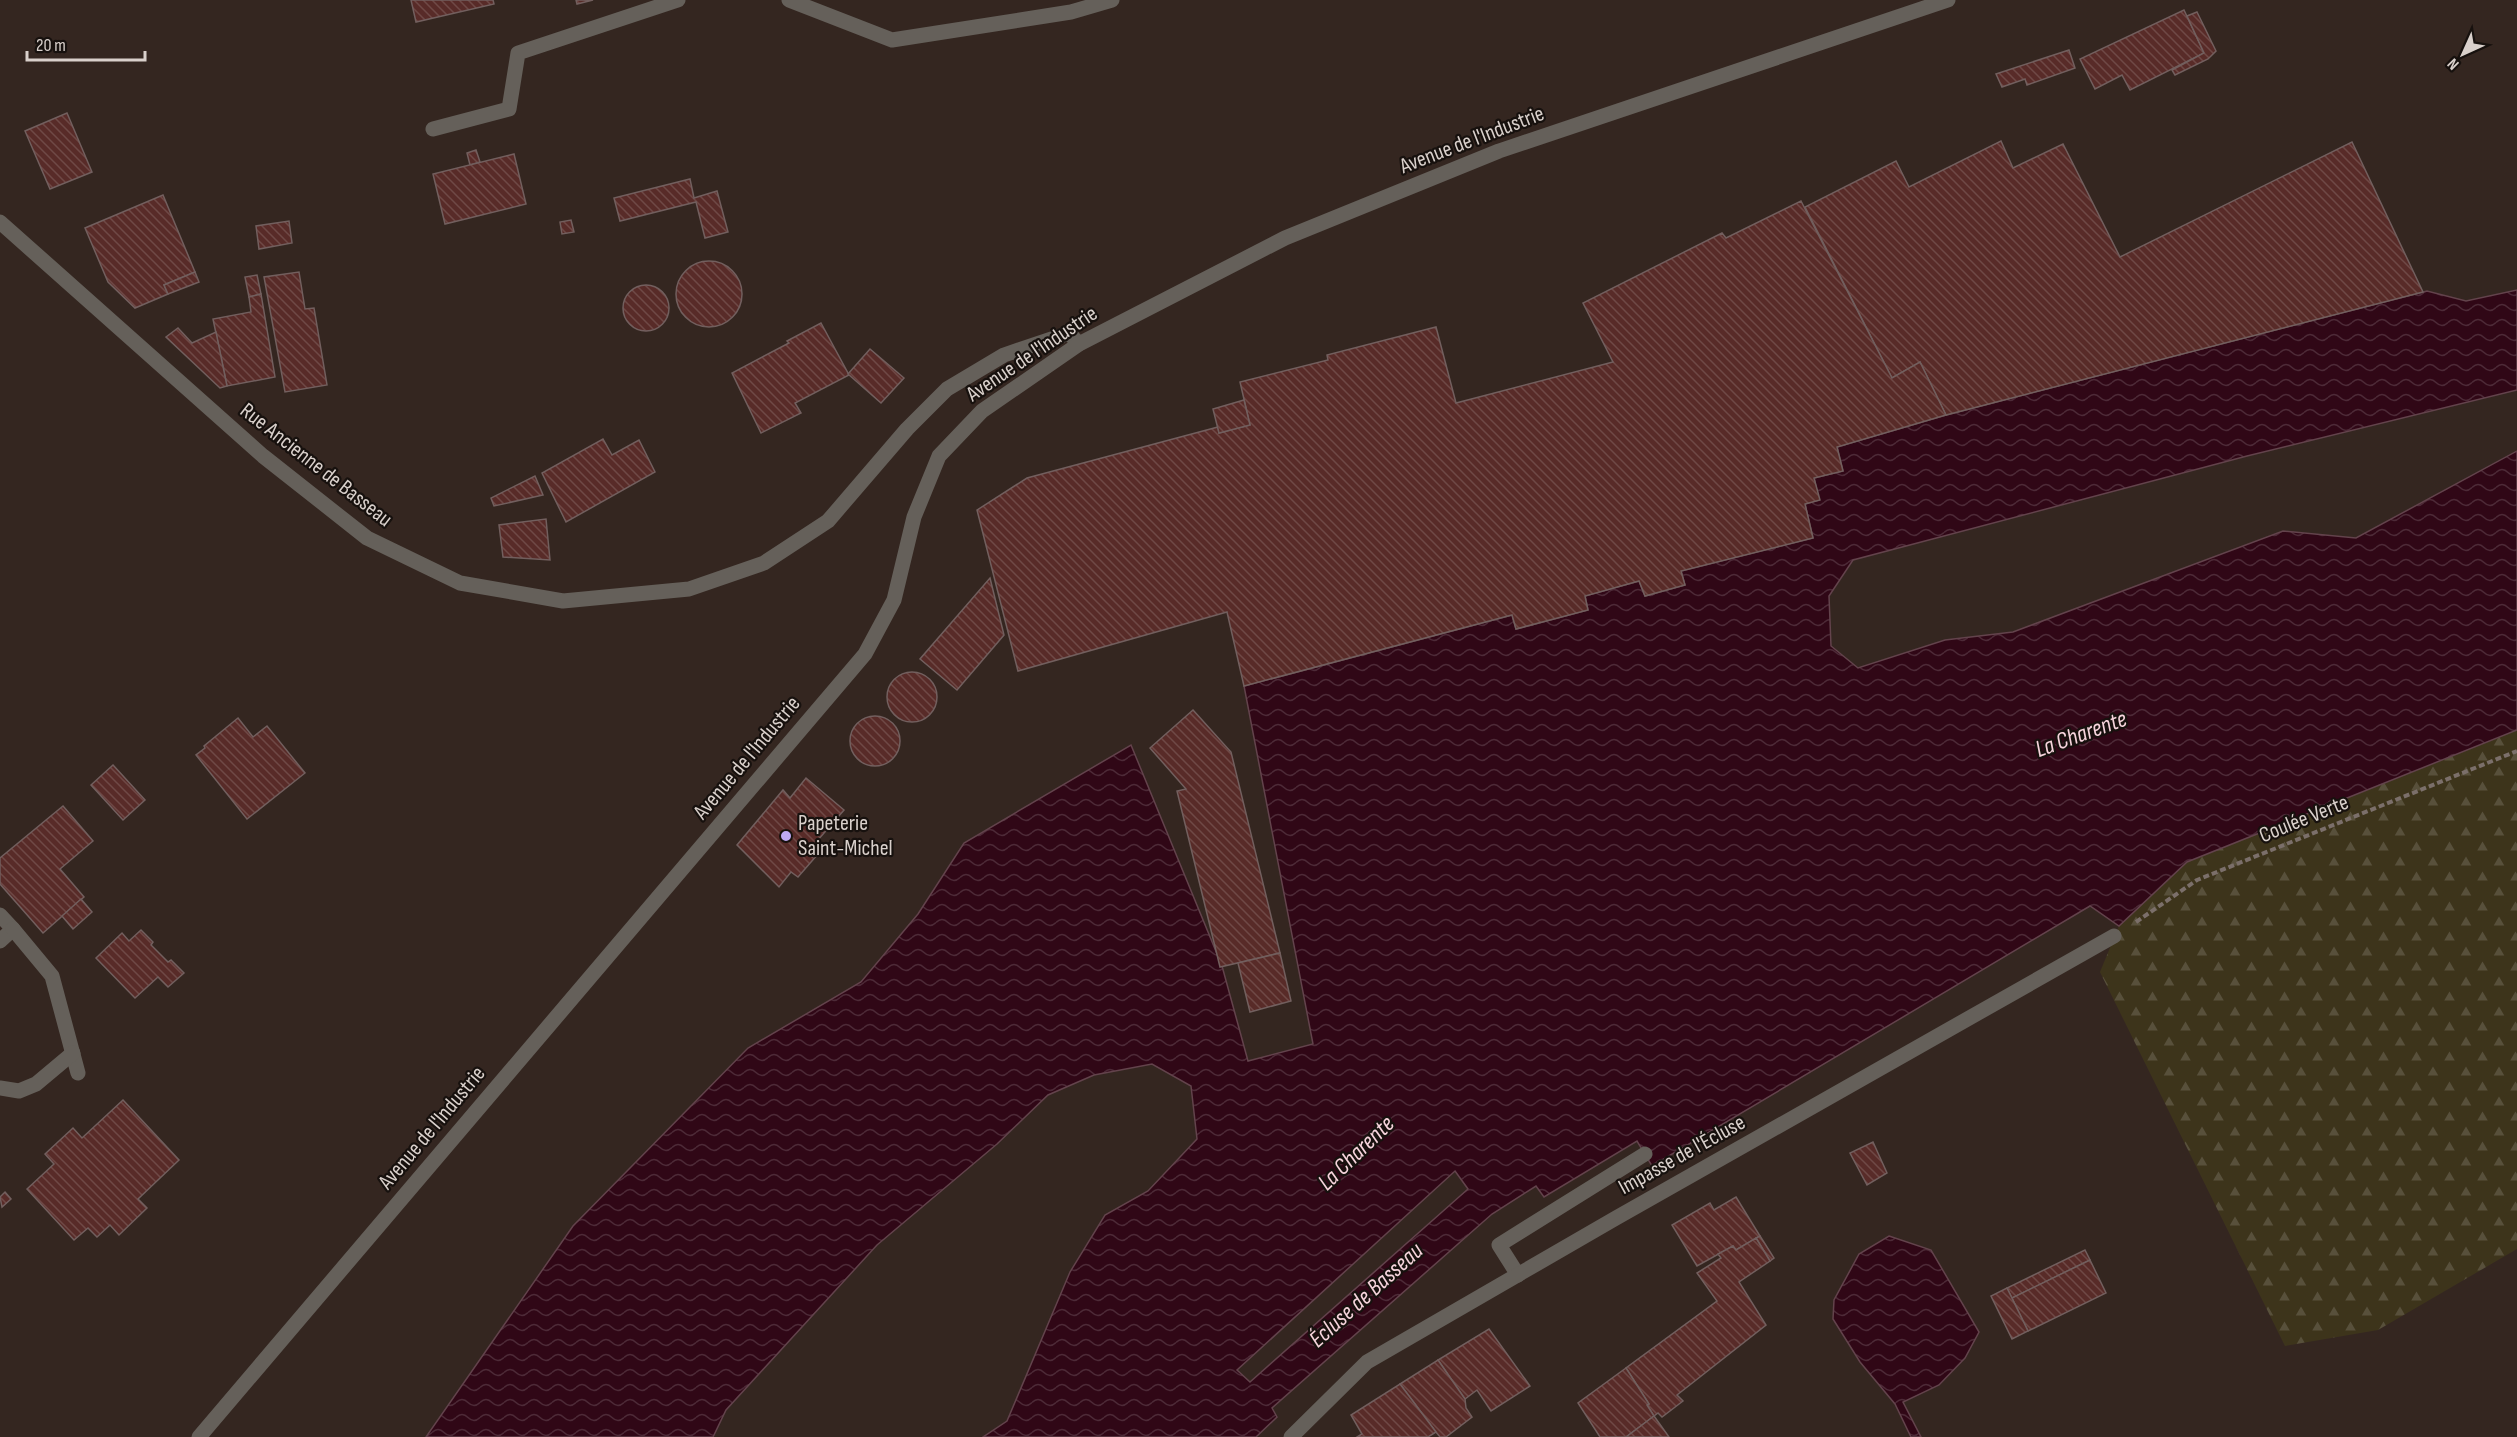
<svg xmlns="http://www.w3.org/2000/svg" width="2517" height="1437" font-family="'Sofia Sans Condensed',sans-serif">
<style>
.forest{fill:url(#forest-firs)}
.water{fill:url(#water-waves);stroke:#63434c;stroke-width:1.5;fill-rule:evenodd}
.building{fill:url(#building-back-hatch);stroke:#725f5e;stroke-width:1.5}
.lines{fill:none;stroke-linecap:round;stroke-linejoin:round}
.path{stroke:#7b6f6a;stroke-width:4;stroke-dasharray:6 3;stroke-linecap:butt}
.minor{stroke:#65605a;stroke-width:15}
.poi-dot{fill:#bea9f5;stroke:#17110e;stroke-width:2}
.labels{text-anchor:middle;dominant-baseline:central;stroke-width:4.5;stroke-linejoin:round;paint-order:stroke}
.street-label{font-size:22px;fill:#d9d0cb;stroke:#17110e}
.poi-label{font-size:22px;fill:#d9d0cb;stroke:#17110e;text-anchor:start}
.water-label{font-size:24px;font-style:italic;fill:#f6d4dc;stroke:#17110e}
</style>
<defs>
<pattern id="forest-firs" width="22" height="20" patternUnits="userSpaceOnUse" patternTransform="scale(1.5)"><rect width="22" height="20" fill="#3d341b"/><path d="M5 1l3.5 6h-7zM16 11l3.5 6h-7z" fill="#58503b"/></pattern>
<pattern id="water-waves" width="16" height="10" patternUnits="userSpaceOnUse" patternTransform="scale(1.5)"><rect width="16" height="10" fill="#300716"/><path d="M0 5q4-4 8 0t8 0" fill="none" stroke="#4d2a37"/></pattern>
<pattern id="building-back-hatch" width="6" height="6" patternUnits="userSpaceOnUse" patternTransform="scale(1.5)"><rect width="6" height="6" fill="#582b28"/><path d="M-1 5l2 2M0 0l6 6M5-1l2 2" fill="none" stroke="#6f4946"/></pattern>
</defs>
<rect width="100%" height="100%" fill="#342620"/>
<path class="forest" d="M2517,730v519l-139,81 -93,16 -185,-374 19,-46 68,-64z"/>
<g class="water">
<path d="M2517,290v100l-270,66 -394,104 -24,36 2,50 27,22 87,-28 68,-8 270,-101 73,7 161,-87v279l-330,132 -68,64 -29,-20 -438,260 -15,-25 -93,56 -8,-11 -44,28 -220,194 5,9 -21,20h-273l24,-16 63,-149 35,-57 43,-24 49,-52 -6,-53 -39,-22 -58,11 -46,20 -51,49 -120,101 -151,165 -13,27h-287l147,-211 175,-178 113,-66 57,-68 46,-71 167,-98 91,221 26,95 65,-17 -69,-358 268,-71 4,14 72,-19 -3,-14 54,-15 6,15 40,-11 -4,-14 132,-33 -8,-34 14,-4 -5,-22 29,-7 -6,-24 109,-32 481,-124 39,10zM1455,1171l13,18 -218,193 -13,-12z"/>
<path d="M1889,1236l42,14 48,82 -14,26 -26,27 -36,17 18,35h-10l-16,-33 -35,-42 -27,-43 1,-19 25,-46z"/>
</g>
<g class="building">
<path d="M411,0h82l1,4 -78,18z"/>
<path d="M576,0h17l-16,4z"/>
<path d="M2184,10l20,43 -74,37 -8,-15 -27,14 -15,-30z"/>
<path d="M2197,12l19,39 -8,8 -33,16 -3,-5 32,-17 -17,-37z"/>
<path d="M2069,50l6,18 -48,17 -2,-6 -23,8 -6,-13z"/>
<path d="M67,113l25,59 -42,17 -25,-58z"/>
<path d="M2001,141l12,27 50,-24 57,113 232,-115 71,150 -477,123 -26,-53 -28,16 -87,-171 91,-46 13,26z"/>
<path d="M476,150l4,12 -10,3 -3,-12z"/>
<path d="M514,154l12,50 -81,20 -12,-50z"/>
<path d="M690,179l4,19 23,-7 11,41 -23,6 -9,-36 -76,19 -6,-23z"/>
<path d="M163,195l32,77 -31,13 4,9 -33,14 -27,-26 -23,-54z"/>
<path d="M1801,201l91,177 28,-16 26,53 -109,32 6,24 -29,7 6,22 -15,4 8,34 -132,33 4,14 -40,11 -6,-15 -54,15 3,14 -72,19 -4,-14 -268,71 -17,-74 -209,59 -41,-161 50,-32 191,-51 1,6 31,-8 -10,-43 88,-22 -1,-5 109,-28 20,76 157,-41 -30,-59 139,-70 4,5z"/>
<path d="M571,220l3,12 -12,2 -2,-12z"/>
<path d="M289,221l3,22 -33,6 -3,-23z"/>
<circle cx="709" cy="294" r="33"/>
<path d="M195,272l4,10 -31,12 -4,-9z"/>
<path d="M299,272l6,37 9,-1 13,77 -42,7 -21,-115z"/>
<path d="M257,275l4,19 -12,3 -4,-20z"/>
<circle cx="646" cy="308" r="23"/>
<path d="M261,294l14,83 -48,9 -14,-67 38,-7 -2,-15z"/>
<path d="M821,323l28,52 -54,28 6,10 -40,20 -29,-60 57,-30 -2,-2z"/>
<path d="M178,328l14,15 24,-11 11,54 -7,2 -54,-51z"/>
<path d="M870,349l34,29 -23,25 -33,-29z"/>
<path d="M1244,400l6,25 -31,8 -6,-24z"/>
<path d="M603,439l9,16 27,-15 16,32 -89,50 -24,-49z"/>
<path d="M535,476l8,19 -49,11 -3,-8z"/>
<path d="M546,519l4,41 -47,-3 -4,-32z"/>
<path d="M990,578l14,57 -47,55 -37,-31z"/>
<circle cx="912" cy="697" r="25"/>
<path d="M1193,710l38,42 49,201 -60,14 -43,-176 9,-2 -36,-41z"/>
<circle cx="875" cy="741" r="25"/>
<path d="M238,718l15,19 14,-11 38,47 -58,46 -51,-64 9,-7 -1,-2z"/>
<path d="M113,765l32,35 -22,20 -32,-35z"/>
<path d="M806,778l38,32 -27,31 8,5 -27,31 -7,-5 -12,15 -42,-42 46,-55 7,8z"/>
<path d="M63,806l30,35 -33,28 24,28 -41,36 -43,-49v-26z"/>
<path d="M81,899l11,13 -19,17 -11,-13z"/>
<path d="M141,930l12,12 -2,3 17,17 3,-2 13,13 -16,14 -10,-10 -23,21 -39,-40 26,-25 7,8z"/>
<path d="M1280,953l11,48 -41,11 -12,-49z"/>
<path d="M123,1100l56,60 -41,39 9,9 -28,27 -9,-10 -13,12 -9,-9 -14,12 -47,-51 27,-25 -9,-10 28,-26 9,10z"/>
<path d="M1873,1142l14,31 -20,12 -17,-32z"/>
<path d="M5,1192l6,7 -9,8 -2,-10z"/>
<path d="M1736,1197l24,39 -24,14 -3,-4 -36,20 -25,-41 38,-22 4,7z"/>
<path d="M1760,1236l14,22 -4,3 -14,-23z"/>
<path d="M1756,1238l14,23 -31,21 27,43 -89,70 6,6 -21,16 -4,-4 -4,3 -7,-11 2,-1 -23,-36 91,-67 -20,-28 24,-15 -3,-4 15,-8 3,4z"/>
<path d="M2085,1250l5,10 -78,38 -5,-10z"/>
<path d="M2090,1260l16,33 -78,38 -16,-33z"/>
<path d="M2007,1288l21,43 -16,8 -21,-43z"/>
<path d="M1489,1329l41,57 -39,25 -14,-21 -12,9 -27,-39z"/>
<path d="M1438,1360l27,39 1,9 6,9 -26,20h-6l-4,-5 -36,-48z"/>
<path d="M1626,1368l23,36 -2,1 7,11 -28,21h-26l-22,-34z"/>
<path d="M1400,1384l36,48 -8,5h-71l5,-3 -11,-19z"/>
<path d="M1654,1416l15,21h-43z"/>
</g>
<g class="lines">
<path class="path" d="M2136,922l61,-42 320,-129"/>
<g class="minor">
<path d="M789,0l103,40 179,-28 41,-12"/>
<path d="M433,129l76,-20 9,-56 160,-53"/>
<path d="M0,222l263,234 104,82 93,45 103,18 126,-12 75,-26 64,-42 79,-92 40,-40 57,-34 65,-22 10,11"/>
<path d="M0,915l13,14 -13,12"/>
<path d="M13,929l39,47 26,97"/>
<path d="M0,1088l19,3 17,-7 37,-31"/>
<path d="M1518,1275l-19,-30 146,-91"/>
<path d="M199,1437l666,-783 29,-54 20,-83 25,-61 43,-45 97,-67 206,-106 214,-87 449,-151"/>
<path d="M1291,1437l76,-75 249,-144 498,-282"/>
</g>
</g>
<circle class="poi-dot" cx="786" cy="836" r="6"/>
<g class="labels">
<g class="street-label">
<text transform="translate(1472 140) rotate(-21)">Avenue de l'Industrie</text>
<text transform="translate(1032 354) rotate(-34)">Avenue de l'Industrie</text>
<text transform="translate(316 465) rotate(38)">Rue Ancienne de Basseau</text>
<text transform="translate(747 758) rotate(-50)">Avenue de l'Industrie</text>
<text transform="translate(2304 819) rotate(-22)">Coulée Verte</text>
<text transform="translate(432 1128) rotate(-50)">Avenue de l'Industrie</text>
<text transform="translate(1682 1155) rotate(-29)">Impasse de l'Écluse</text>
</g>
<g class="poi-label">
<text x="798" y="823">Papeterie<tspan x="798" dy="25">Saint-Michel</tspan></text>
</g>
<g class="water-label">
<text transform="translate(2081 734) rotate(-20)">La Charente</text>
<text transform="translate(1356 1153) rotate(-44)">La Charente</text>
<text transform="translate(1366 1295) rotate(-42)">Écluse de Basseau</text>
</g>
</g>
<g transform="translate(2463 54) rotate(225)" stroke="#17110e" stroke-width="4.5" paint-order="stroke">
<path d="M0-4.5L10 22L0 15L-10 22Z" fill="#d9d0cb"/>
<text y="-9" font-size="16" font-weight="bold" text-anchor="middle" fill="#d9d0cb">N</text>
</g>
<path d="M27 51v9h118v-9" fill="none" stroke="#d9d0cb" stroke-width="3"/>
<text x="36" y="51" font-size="18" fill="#d9d0cb" stroke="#17110e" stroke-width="4.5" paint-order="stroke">20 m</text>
</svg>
